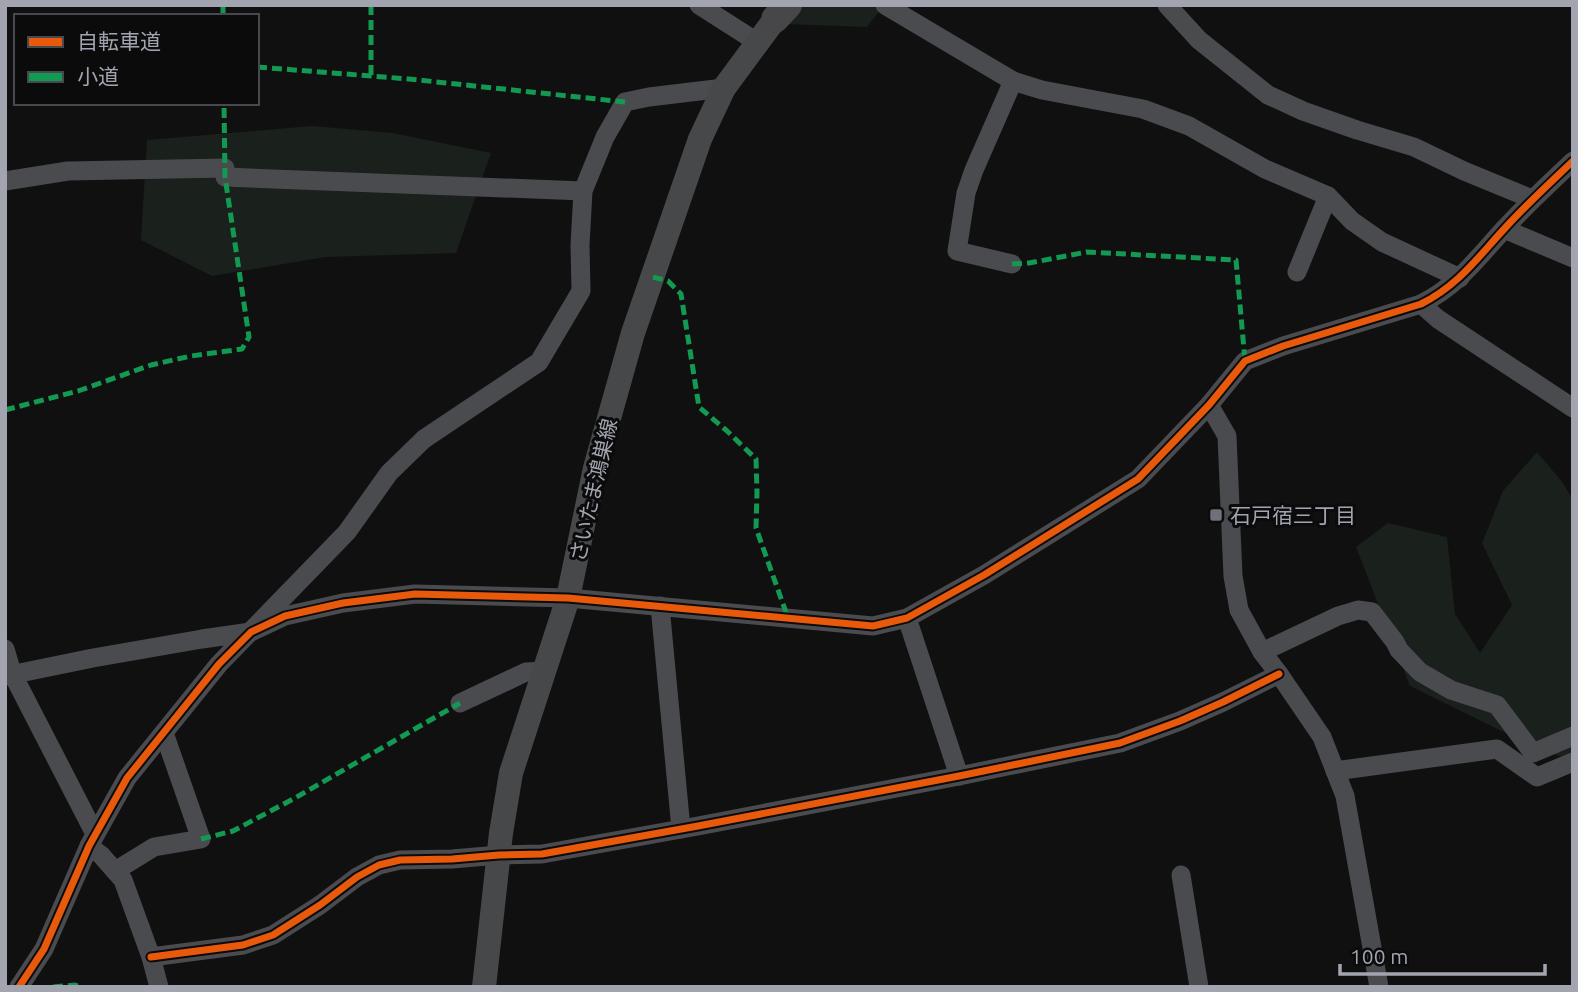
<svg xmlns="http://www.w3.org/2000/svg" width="1578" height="992" font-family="Ubuntu,'Noto Sans JP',sans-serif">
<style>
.green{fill:#1a201b}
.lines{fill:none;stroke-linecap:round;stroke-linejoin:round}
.minor{stroke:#4a4b4f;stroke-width:19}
.major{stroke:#47484a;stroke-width:24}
.highway{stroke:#47474a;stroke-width:28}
.quiet{stroke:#139951;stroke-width:5;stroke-dasharray:10 5;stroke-linecap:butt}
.cycleway-casing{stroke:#0b0b0c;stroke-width:11}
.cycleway{stroke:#e8590c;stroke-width:7}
.poi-dot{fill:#6f7178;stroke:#0b0b0c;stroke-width:2.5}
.labels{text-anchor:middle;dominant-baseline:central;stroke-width:6;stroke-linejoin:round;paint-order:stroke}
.street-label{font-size:21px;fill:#a2a5b0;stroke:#0b0b0c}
.poi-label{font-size:21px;fill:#a2a5b0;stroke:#0b0b0c;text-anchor:start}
</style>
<rect width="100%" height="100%" fill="#101011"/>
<g class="green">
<path d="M801,5h83l-17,22 -82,-3z"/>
<path d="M312,126l81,7 98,20 -35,100 -131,4 -113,19 -71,-36 6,-100z"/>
<path d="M1537,452l26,31 10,17v260l-33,-10 -130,-64 -54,-139 32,-24 59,14 8,77 25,39 32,-48 -30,-62 21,-52z"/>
</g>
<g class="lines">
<g class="minor">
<path d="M699,5l58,37"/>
<path d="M885,5l128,76 29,9 101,19 46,17 76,43 63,27 24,25 30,21 78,36"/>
<path d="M1167,5l32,35 69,55 35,16 54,19 57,17 50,24 68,28"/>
<path d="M225,177l358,14"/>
<path d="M5,181l63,-10 157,-3"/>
<path d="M1504,229l69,29"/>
<path d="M1012,264l-55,-13 9,-58 8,-23 39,-89"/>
<path d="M1297,272l31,-76"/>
<path d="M1421,304l17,15 135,89"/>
<path d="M1209,405l18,31 6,140 6,34 23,42 17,22 43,63 23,59 34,191"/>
<path d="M660,606l21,223"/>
<path d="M907,618l52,158"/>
<path d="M5,649l7,24 83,161"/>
<path d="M1262,652l76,-36 20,-6 14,2 23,30 4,8 21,22 31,18 46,15 36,48 40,-17"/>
<path d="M5,676l88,-18 109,-19 49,-7 34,-16 58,-13 72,-9 153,4 305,28 34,-8 77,-43 154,-96 71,-74 36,-44 38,-15 138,-42c38,-19 57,-47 85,-77 21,-23 44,-44 67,-66"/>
<path d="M460,703l66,-31 18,-1"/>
<path d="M1335,771l162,-22 40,28 36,-15"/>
<path d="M89,846l12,9 22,25 28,77 8,30"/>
<path d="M115,871l39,-24 47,-8 -37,-106"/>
<path d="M1181,875l18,112"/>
<path d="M151,957l92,-12 30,-10 47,-30 37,-28 22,-12 21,-5 52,-1 47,-4 43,-1 156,-28 261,-50 161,-33 60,-22 43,-19 56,-28"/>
<path d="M19,987l25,-38 45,-103 38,-68 92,-114 128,-132 42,-59 35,-34 115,-77 42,-71 -1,-46 3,-54 22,-54 20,-35 24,-5 75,-9"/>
</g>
<path class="major" d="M484,987l17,-154 10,-60 57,-175 27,-130 38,-135 67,-194 24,-51 51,-69"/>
<path class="highway" d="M775,19l13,-14"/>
<g class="quiet">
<path d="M371,5v71"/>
<path d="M223,16v-11"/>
<path d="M257,67l152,12 216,23"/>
<path d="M1012,264l17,-1 58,-11 149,8 9,101"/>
<path d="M653,277l15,4 13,13 18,113 27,23 30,29 1,33 -1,36 32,90"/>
<path d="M5,410l73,-19 73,-26 40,-9 51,-7 7,-12 -24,-160 -1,-74"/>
<path d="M201,839l32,-8 62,-33 165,-95"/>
<path d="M53,987l22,-2 5,2"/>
</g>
<g class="cycleway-casing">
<g id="cycleway">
<path d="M151,957l92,-12 30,-10 47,-30 37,-28 22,-12 21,-5 52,-1 47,-4 43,-1 156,-28 261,-50 161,-33 60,-22 43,-19 56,-28"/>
<path d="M19,987l25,-38 45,-103 38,-68 92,-114 32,-32 34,-16 58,-13 72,-9 153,4 305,28 34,-8 77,-43 154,-96 71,-74 36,-44 38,-15 138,-42c38,-19 57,-47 85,-77 21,-23 44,-44 67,-66"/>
</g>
</g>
<use href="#cycleway" class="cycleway"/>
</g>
<rect class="poi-dot" x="1209" y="508" width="14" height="14" rx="3.5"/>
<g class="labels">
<g class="street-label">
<text transform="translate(593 490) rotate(-77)">さいたま鴻巣線</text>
</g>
<g class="poi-label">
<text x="1230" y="515">石戸宿三丁目</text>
</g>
</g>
<rect width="1578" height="992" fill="none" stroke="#a2a5b0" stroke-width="14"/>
<rect x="14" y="14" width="245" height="91" fill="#0b0b0c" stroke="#47494e" stroke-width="2"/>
<rect x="28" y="37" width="35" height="10" fill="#e8590c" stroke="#47494e" stroke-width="2"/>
<text x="77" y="49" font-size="21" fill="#a2a5b0">自転車道</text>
<rect x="28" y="72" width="35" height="10" fill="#139951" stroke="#47494e" stroke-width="2"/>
<text x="77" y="84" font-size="21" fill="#a2a5b0">小道</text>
<path d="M1340 964v10h205v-10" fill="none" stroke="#a2a5b0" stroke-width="3.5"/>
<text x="1350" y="964" font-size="21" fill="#a2a5b0" stroke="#0b0b0c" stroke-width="5" paint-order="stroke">100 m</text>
</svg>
